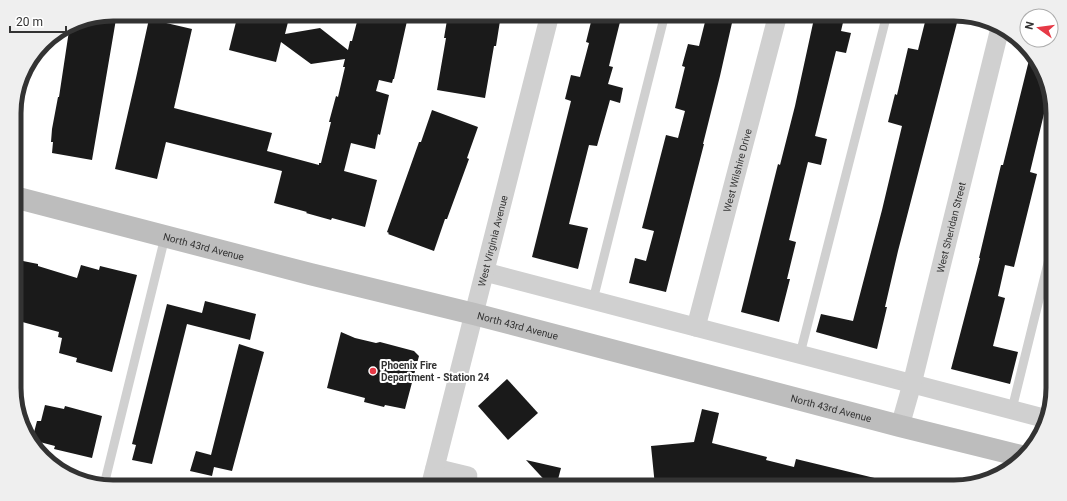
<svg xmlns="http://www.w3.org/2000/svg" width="1067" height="501" font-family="Roboto,sans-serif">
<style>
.building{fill:#1a1a1a}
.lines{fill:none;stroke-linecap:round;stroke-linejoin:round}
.lane{stroke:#d0d0d0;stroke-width:9}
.street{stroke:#d0d0d0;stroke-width:19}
.secondary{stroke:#bdbdbd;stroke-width:22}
.poi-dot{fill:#e63946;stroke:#fff;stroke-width:1.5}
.labels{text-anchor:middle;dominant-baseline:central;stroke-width:4;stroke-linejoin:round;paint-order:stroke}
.street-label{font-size:10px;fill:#333;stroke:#fff}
.poi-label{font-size:10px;font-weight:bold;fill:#333;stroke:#fff;text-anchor:start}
.rim{fill:none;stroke:#333;stroke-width:5}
</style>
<rect width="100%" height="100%" fill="#fff"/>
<g class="building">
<path d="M114,14l-1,5h3l-2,12 -22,129 -40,-7 1,-11h-2l1,-13 6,-32h1l11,-73 5,-3z"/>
<path d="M238,14h52l-5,20 35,-6 28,22 2,-9h2l7,-27h22l26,7 -13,58h-1l-1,4 -13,-3 -3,11 13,4 -9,40 -2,-1 -3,15 -24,-6 -7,28 33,9 -12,47 -33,-9 -1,2 -25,-7 1,-1 -33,-9 8,-32 -116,-29 -9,37 -42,-10 21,-91 13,-59 43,10 -18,79 98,25 -5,18 52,14v-2h2l10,-41h-2l7,-26 2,1 7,-30h-2l2,-8 -34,5 -30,-22 -5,20 -47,-12z"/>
<path d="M448,14h51l-1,7h2l-4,25h-2l-9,52 -48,-8 9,-52h-2z"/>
<path d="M593,14h29l-13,52 4,1 -5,17 15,4 -3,15 -10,-3 -13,46 -8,-1 -20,79 19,4 -10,41 -46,-12 39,-156 -6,-2 6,-24 9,2 9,-34 -3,-1z"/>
<path d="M707,14h27l-14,62 -17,68h1l-38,148 -37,-9 6,-25 11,3 8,-30 -12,-3 24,-93 12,3 7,-27 -10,-3 10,-41 -3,-1 6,-22 11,2z"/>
<path d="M815,14h30l-4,17 10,2 -5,20 -10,-2 -21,85 12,3 -6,26 -13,-3 -19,78 7,2 -9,37h3l-11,43 -38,-10 37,-148 2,1 15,-59z"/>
<path d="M927,14l32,1 -61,236 -13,56h2l-10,42 -61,-17 5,-18 32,7 29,-111 20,-84 -14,-4 7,-28 2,1 11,-47 10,2z"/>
<path d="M1031,52l2,1 16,40 -19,79 7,2 -23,93 -9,-2 -7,31 7,2 -12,48 25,6 -8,32 -59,-15 29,-111h-1l22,-93h2z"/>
<path d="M432,110l46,17 -11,31 2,1 -22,60h-2l-11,32 -46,-17 1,-1 -2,-1 32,-90h2z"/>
<path d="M18,260l20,4v2l39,12 4,-13 18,5 1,-4 37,9 -25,97 -36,-10 1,-4 -18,-5 3,-15 -4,-1 1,-5 -44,-12v-46z"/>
<path d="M205,301l51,13 -6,26 -63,-16 -35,140 -20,-4 4,-15 -4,-1 35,-140 35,9z"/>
<path d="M341,332l14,6 21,5 4,-1 34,9 5,5 -14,53 -20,-4 -1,2 -20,-5 1,-4 -38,-10z"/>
<path d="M239,344l25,8 -32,119 -18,-4 -2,9 -22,-5 6,-20 15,4z"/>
<path d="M507,379l31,34 -30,27 -30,-34z"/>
<path d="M45,405l19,4 1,-3 37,10 -10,42 -38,-9 1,-3 -23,-6 5,-19h4z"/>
<path d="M702,409l17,4 -7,30 55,14 -1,3 28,7 2,-8 91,22 -1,6h-174l1,-7 -58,6 -4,-40 43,-4z"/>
<path d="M526,460l35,8 -5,19h-5z"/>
</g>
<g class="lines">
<g class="lane">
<path d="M593,300l72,-286"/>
<path d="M800,354l87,-340"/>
<path d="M1012,409l41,-166"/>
<path d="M104,485l61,-248"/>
</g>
<g class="street">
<path d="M485,272l562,147"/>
<path id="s1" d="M696,327l82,-313"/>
<path id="s2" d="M900,426l12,-42 88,-356"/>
<path d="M435,468l33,8"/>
<path id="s3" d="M430,487l120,-473"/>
</g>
<path class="secondary" id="s4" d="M14,197l296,77 164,40 426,112 121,30"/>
</g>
<circle class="poi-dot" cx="373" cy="371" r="4"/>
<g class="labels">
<g class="street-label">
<text stroke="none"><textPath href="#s1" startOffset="162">West Wilshire Drive</textPath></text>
<text stroke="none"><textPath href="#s2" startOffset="205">West Sheridan Street</textPath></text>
<text stroke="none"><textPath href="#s3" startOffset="254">West Virginia Avenue</textPath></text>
<text stroke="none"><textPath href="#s4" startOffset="196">North 43rd Avenue</textPath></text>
<text stroke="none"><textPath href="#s4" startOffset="520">North 43rd Avenue</textPath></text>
<text stroke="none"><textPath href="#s4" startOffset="844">North 43rd Avenue</textPath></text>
</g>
<g class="poi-label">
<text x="381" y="365">Phoenix Fire<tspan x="381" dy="12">Department - Station 24</tspan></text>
</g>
</g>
<path d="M0 0H1067V501H0ZM113 21H954A92 92 0 0 1 1046 113V388A92 92 0 0 1 954 480H113A92 92 0 0 1 21 388V113A92 92 0 0 1 113 21Z" fill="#efefef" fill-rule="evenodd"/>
<path class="rim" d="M113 21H954A92 92 0 0 1 1046 113V388A92 92 0 0 1 954 480H113A92 92 0 0 1 21 388V113A92 92 0 0 1 113 21Z"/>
<g transform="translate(1039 28) rotate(284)"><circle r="19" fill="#ffffff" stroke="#adadad"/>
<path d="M0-3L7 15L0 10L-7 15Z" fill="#e63946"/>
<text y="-6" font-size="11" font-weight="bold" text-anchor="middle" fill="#333333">N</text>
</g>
<path d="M10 26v6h56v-6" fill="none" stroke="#333333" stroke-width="2"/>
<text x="16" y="26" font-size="12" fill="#333333" stroke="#ffffff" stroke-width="3" paint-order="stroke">20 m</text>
</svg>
